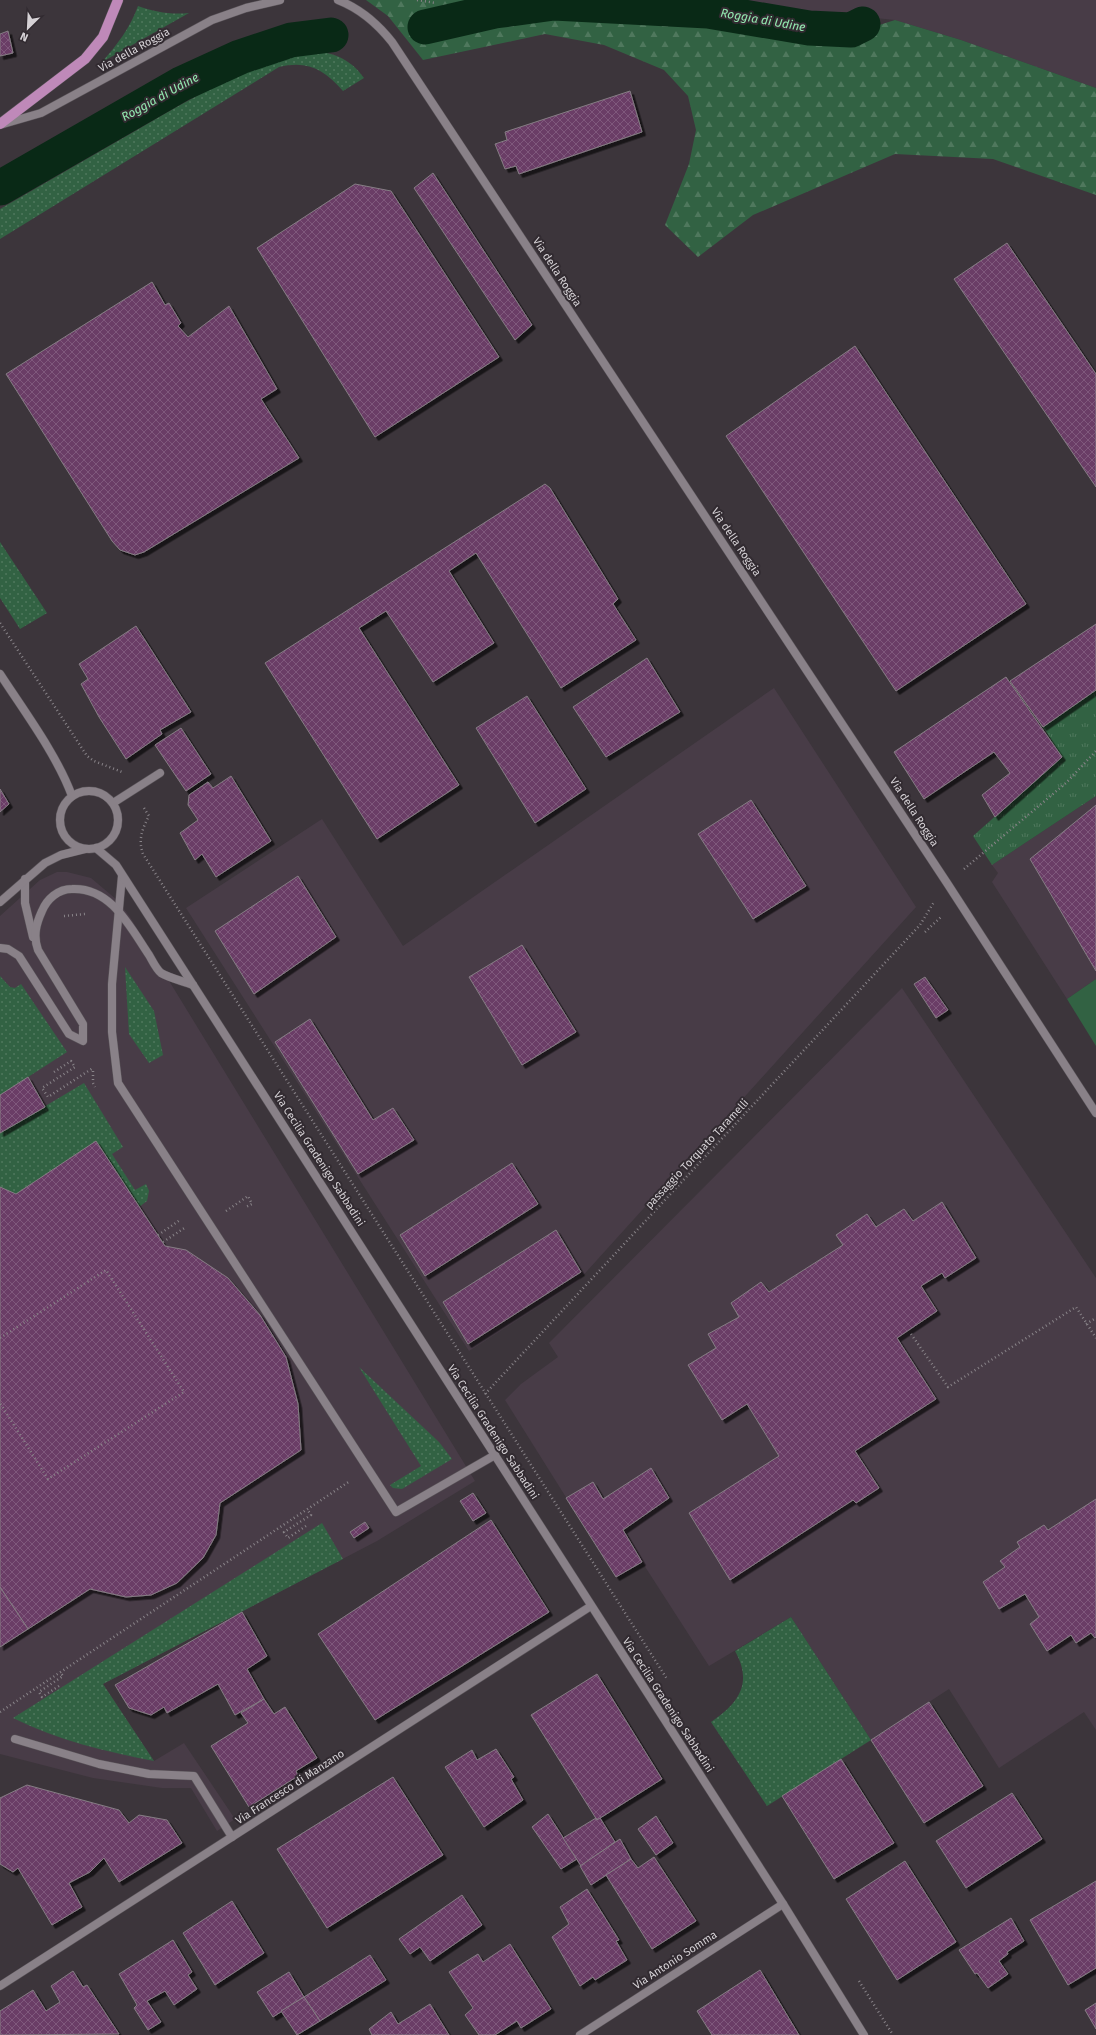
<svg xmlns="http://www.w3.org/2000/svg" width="1096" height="2035" font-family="'Fira Sans',sans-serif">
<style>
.built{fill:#483c47}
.grass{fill:url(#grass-dots)}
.forest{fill:url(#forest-firs)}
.park{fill:url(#park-tufts)}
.pitch{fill:#326243}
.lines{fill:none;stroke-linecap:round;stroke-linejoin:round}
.canal{stroke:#092916;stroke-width:35}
.building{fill:url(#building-cross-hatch);stroke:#857d84;filter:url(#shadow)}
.service-casing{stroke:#595358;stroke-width:9}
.minor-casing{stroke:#595358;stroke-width:9}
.tertiary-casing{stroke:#595358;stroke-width:9}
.primary-casing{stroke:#595358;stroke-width:11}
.path{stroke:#898489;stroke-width:2.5;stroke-dasharray:1 3;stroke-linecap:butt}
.service{stroke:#898188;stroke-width:8}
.minor{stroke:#898188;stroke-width:8}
.tertiary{stroke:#898188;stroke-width:8}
.primary{stroke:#bf89b9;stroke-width:10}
.labels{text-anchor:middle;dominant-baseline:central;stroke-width:4;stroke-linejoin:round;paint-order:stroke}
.street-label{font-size:11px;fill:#d6d2d6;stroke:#322b31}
.water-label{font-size:12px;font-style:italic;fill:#93e9b0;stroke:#322b31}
</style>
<defs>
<pattern id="grass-dots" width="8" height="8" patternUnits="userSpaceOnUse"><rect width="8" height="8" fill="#326243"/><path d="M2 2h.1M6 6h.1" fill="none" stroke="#4f785d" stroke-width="1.8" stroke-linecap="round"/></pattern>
<pattern id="forest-firs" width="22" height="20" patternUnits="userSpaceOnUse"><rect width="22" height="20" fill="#326243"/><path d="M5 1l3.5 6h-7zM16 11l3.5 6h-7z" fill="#4f785d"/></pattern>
<pattern id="park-tufts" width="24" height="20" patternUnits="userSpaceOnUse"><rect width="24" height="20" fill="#326243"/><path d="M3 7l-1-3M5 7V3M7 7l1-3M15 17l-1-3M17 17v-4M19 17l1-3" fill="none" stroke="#4f785d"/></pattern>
<pattern id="building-cross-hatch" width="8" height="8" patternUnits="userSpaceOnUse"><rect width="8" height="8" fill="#6b3e66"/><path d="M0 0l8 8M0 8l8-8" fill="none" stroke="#7f597b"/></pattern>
<filter id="shadow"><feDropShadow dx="3.5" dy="3.5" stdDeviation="0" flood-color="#0009"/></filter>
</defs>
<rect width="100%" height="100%" fill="#3c353b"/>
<g class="built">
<path d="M703,0h393v88l-135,-48 -66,-20z"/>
<path d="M774,688l142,219 -338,374 -109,70 -283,-443 136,-89 81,127z"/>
<path d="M1096,796v183l-29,20 -75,-117 6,-9 -6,-8z"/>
<path d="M57,872h10l24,6 26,22 13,17 345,564 -98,60 -274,143 51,77 30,-18 51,76 -18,12 -26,-43h-29l-69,-10 -93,-24v-838l40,-36z"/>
<path d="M902,988l194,290v452l-12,-18 -85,56 -50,-79 -78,51 -80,-123 -82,49 -67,-104 -26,15 -111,-177 16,-16 37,-27 -9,-14z"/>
</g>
<g class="grass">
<path d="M138,6c17,6 33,9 51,7l-87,49c15,-17 28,-34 36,-56z"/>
<path d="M307,51c24,0 43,7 57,27l-21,13c-19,-22 -36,-31 -64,-24l-279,172v-30c46,-26 91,-53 137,-79 54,-32 108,-63 170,-79z"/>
<path d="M0,542l47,71 -27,16 -20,-31z"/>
<path d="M125,967l29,44 9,44 -14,8 -20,-29z"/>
<path d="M0,976l10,11 5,1 6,-4 46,68 -67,43z"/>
<path d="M84,1083l39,64 -11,7 23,36 11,-6 3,7 -2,10 -8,6 -43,-66 -80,53 -16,-7v-54z"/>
<path d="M359,1367l80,75 13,17 -50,30 -9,-1 -3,-3 31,-19z"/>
<path d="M322,1523l21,36 -240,125 51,77c-47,-9 -97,-21 -141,-43z"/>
<path d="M791,1617l80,123 -104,66 -56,-84c28,-19 42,-39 24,-71z"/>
</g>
<path class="forest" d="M366,0h201l42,11 242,23 44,-14 66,20 135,48v107l-103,-36 -98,-5 -142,61 -55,42 -33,-32 24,-61 7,-34 -8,-34 -24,-26 -60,-25 -59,-11 -122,26 -35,-44z"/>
<path class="park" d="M1096,690v106l-104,69 -19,-29 89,-79 -19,-30z"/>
<path class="pitch" d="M1096,979v67l-29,-47z"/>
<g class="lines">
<g class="canal">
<path d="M425,27l70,-16 59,-8 154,8 101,17 42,2 12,-6"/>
<path d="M0,188l181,-104 59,-27 51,-17 40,-5"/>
</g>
</g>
<g class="building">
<path d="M8,31l5,22 -13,3v-22z"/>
<path d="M630,91l12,41 -123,42 -3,-8 -11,3 -10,-25 12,-4 -2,-8z"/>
<path d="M433,173l99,152 -17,15 -101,-152z"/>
<path d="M355,184l36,7 108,166 -124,80 -118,-189z"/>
<path d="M1007,243l89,131v113l-142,-208z"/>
<path d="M152,282l13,23 4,-2 12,20 -3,3 10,11 41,-31 48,83 -16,10 38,59 -155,94 -9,3 -15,-5 -8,-9 -106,-167z"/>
<path d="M855,346l171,258 -130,87 -170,-255z"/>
<path d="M545,484l5,4 68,111 -5,5 23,36 -75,48 -85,-135 -27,18 45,72 -61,39 -47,-71 -27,17 100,157 -82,54 -112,-176z"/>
<path d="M1096,624v66l-53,37 -33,-46z"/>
<path d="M136,626l55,86 -31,18 2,4 -36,25 -27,-42 -18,-33 7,-5 -9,-15z"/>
<path d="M647,658l33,54 -74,45 -33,-50z"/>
<path d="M1006,677l56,80 -67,60 -13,-22 28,-22 -16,-21 -70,47 -30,-47z"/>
<path d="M527,696l59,93 -51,34 -59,-95z"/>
<path d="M181,728l30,46 -25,17 -31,-46z"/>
<path d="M231,776l40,65 -55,36 -14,-23 -7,6 -15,-27 18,-13 -10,-15 1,-10 19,-13 5,6z"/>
<path d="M0,789l9,15 -9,8z"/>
<path d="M751,800l55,86 -53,33 -55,-85z"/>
<path d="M1096,805v166l-66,-112z"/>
<path d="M298,876l38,61 -82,57 -39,-63z"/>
<path d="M522,945l54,87 -54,33 -53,-88z"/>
<path d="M925,977l23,33 -12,8 -22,-34z"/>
<path d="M310,1019l63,101 20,-12 21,32 -56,34 -83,-132z"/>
<path d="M28,1077l17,30 -45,26v-38z"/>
<path d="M96,1141l69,105 21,4 42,28 32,37 26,42 12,47 3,46 -81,53 -4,32 -13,23 -26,25 -26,12 -25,2 -36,-8 -62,40 -28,-42v-400l16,7z"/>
<path d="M512,1163l26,41 -113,72 -25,-41z"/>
<path d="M942,1202l34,56 -31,20 -3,-5 -21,13 16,25 -40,27 39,61 -81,52 24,37 -23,15 -3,-3 -123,80 -41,-67 90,-57 -32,-52 -25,16 -34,-55 28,-17 -8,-14 31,-17 -8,-14 30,-21 8,10 74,-47 -7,-10 31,-21 9,13 28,-18 9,12z"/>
<path d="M556,1230l25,42 -113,72 -25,-42z"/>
<path d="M651,1468l18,30 -46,32 19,32 -26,15 -50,-79 27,-16 10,17z"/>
<path d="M473,1493l13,20 -13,8 -13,-20z"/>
<path d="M1096,1499v138l-1,1 -4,-5 -15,10 -5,-8 -24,16 -17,-27 9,-7 -14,-23 -26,15 -16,-27 22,-15 -5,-6 20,-14 -3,-5 27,-17 4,5z"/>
<path d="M491,1520l58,92 -174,108 -57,-86z"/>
<path d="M365,1522l4,6 -15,10 -4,-6z"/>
<path d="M0,1587l28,42 -28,18z"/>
<path d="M242,1612l25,44 -20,13 17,30 -29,16 -17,-31 -51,29 -3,-6 -13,8 -22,-7 -14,-23z"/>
<path d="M597,1674l65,105 -65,41 -66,-105z"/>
<path d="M264,1699l10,15 11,-7 32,51 -21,13 2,5 -49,31 -38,-61 37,-23 -7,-10z"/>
<path d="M929,1702l54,84 -59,37 -53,-83z"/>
<path d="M496,1749l18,28 -3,2 12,21 -39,27 -39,-60 27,-17 5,10z"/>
<path d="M841,1759l53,84 -60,36 -52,-83z"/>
<path d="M393,1777l50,78 -116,73 -50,-79z"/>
<path d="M27,1785l92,25 10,13 10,-8 28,5 15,23 -63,39 -15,-24 -14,14 -21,11 13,24 -30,18 -34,-57 -5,4 -13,-8v-66z"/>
<path d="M1012,1793l30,46 -76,49 -30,-47z"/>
<path d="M548,1814l29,45 -16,10 -29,-42z"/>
<path d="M656,1816l17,27 -17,12 -18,-26z"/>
<path d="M596,1818l1,2 3,-2 15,24 -34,24 -18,-28z"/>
<path d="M620,1839l11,20 -40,26 -11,-19z"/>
<path d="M654,1857l42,64 -44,28 -46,-74 25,-16 7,9z"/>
<path d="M905,1861l51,81 -59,38 -51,-81z"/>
<path d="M1096,1881v87l-28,17 -38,-65z"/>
<path d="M587,1889l32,51 -3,1 11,19 -32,20 -2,-3 -13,9 -28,-49 17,-13 -9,-17z"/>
<path d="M462,1895l20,30 -52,36 -10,-14 -10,7 -11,-15z"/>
<path d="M232,1901l32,52 -49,32 -32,-52z"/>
<path d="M1011,1918l13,23 -17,11 1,2 -9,7 9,13 -20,14 -11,-15 -2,1 -16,-24z"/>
<path d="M173,1940l19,32 -4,3 9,14 -23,16 -9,-14 -18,10 14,21 -13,8 -14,-22 3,-3 -18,-31z"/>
<path d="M510,1944l41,65 -30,19 -4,-7 -22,14h-16l-14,-20 8,-7 -24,-36 29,-18 5,8z"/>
<path d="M370,1955l16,25 -66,41 -16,-24z"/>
<path d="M760,1970l39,65h-87l-15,-24z"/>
<path d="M73,1971l10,16 4,-2 32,49 -119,1v-24l33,-21 13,21 14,-9 -9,-16z"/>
<path d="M289,1972l15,25 -31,20 -16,-25z"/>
<path d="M304,1997l16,24 -23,14 -16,-24z"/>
<path d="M1096,2003v26l-11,-19z"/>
<path d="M430,2004l19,31h-77l-3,-6 22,-17 7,12z"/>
</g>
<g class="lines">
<g class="service-casing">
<g id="service">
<path d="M113,803l47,-30"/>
<path d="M122,876l-10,108v48l6,51 278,429 99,-57"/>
<path d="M25,879v24l8,34"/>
<path d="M0,948l8,1 11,7 50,78 14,7v-17l-45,-74c-5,-14 -2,-26 4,-39 5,-12 16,-22 30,-22 39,-2 58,38 77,66 3,5 7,14 12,18 8,5 22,8 32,12"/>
</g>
</g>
<g class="minor-casing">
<g id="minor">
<path d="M338,0c23,9 39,23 54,42l555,841 149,230"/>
<path d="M3,124l38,-11 171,-93 34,-12 34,-8"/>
<path d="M0,902l45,-39 16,-8 24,-6"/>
<path d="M15,1739l84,25 50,10 45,2 38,61"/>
<path d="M0,1986l591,-380"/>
<path d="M580,2035l203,-131"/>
</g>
</g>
<g class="tertiary-casing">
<g id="tertiary">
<path d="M0,674c24,37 57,81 72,122"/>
<circle cx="89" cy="820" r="29"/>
<path d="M96,848l20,17 667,1039 81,131"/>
</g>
</g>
<g class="primary-casing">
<path id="primary" d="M0,124l85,-65 18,-22 15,-37"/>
</g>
<g class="path">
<path d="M417,0l19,3"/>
<path d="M0,623l87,133 7,5 28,11"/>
<path d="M144,808l5,8c-7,13 -11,24 -6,38l524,825"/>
<path d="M964,869l102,-86 30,-32"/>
<path d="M64,916l21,-2"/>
<path d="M925,932l17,-16"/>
<path d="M93,1071v12l2,4"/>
<path d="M54,1072l17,-11 4,6 -33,21 6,9 45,-29"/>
<path d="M226,1211l22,-15 4,8 -6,3"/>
<path d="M158,1235l22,-15"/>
<path d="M163,1242l23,-15"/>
<path d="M1086,1324l10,-6"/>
<path d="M911,1334l37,53 128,-80 20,31"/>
<path d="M0,1338l106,-68 78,122 -136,87 -48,-76"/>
<path d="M485,1394l435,-469 14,-23"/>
<path d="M306,1526l-18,12 -4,-6 27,-17 -4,-6"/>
<path d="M59,1686l-17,11 -3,-5 24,-16 -3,-4"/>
<path d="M0,1712l350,-231"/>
<path d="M859,1981l34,54"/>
</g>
<use href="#service" class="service"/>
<use href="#minor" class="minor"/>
<use href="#tertiary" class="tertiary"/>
<use href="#primary" class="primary"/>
</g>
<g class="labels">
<g class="street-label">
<text transform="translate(134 50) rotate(-29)">Via della Roggia</text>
<text transform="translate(557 272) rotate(57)">Via della Roggia</text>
<text transform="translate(736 542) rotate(56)">Via della Roggia</text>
<text transform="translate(914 812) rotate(57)">Via della Roggia</text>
<text transform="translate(697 1154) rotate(-47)">passaggio Torquato Taramelli</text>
<text transform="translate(319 1159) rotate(57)">Via Cecilia Gradenigo Sabbadini</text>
<text transform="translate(493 1432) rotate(57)">Via Cecilia Gradenigo Sabbadini</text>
<text transform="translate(668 1705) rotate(57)">Via Cecilia Gradenigo Sabbadini</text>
<text transform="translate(290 1787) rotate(-33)">Via Francesco di Manzano</text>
<text transform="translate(675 1960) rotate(-33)">Via Antonio Somma</text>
</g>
<g class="water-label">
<text transform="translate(763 20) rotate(10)">Roggia di Udine</text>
<text transform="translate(160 97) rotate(-29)">Roggia di Udine</text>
</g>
</g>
<g transform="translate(28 28) rotate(204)" stroke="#322b31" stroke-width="3" paint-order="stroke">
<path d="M0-3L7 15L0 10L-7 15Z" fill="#d6d2d6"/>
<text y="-6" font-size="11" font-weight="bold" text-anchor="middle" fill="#d6d2d6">N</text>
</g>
</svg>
